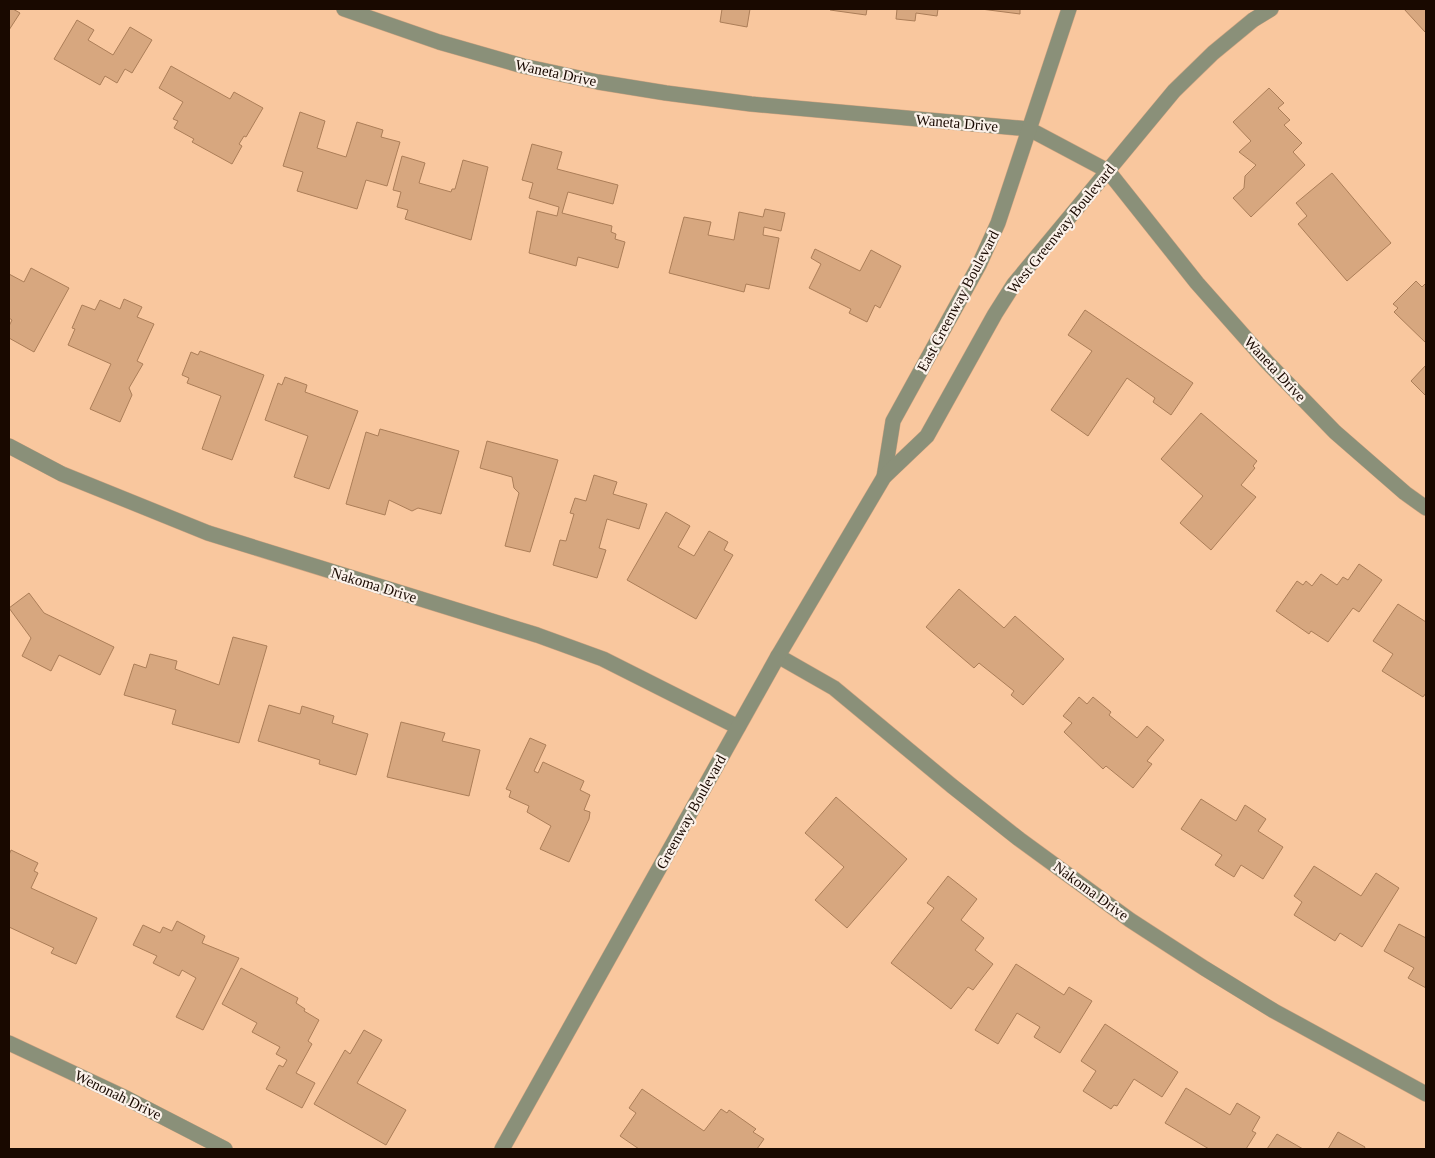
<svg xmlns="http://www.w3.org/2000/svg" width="1435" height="1158" font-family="Georgia,serif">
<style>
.building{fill:#d7a77f;stroke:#ac7e58}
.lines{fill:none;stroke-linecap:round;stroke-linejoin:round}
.minor-casing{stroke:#d1a582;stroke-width:16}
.minor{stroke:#8a9079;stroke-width:15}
.labels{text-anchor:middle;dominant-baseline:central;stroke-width:4.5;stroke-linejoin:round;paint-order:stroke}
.street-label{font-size:15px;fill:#190900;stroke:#fbf1e9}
</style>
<rect width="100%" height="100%" fill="#f9c79e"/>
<g class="building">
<path d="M9,9h4l7,4 -11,17z"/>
<path d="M722,9h28l-3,18 -27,-5z"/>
<path d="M830,9h37l-1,6 -36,-5z"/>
<path d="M897,9h41l-1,7 -21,-3 -1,8 -19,-2z"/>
<path d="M981,9h39v5z"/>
<path d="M1404,9h22v22l-1,1z"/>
<path d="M77,20l17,10 -6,10 25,15 17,-28 22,13 -20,33 -7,-4 -8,14 -12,-7 -5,9 -46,-26z"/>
<path d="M171,66l59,33 4,-7 29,16 -17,29 -2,-1 -5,8 3,2 -10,18 -40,-22 2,-3 -20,-11 4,-7 -5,-2 10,-17 -24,-14z"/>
<path d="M1269,88l15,15 -6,5 12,12 -6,5 18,18 -9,9 12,13 -54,52 -18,-19 11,-10 1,-12 11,-11 -17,-13 12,-11 -18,-19z"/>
<path d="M300,112l25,9 -8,27 29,9 11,-35 26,8 -2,7 19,5 -13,44 -21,-6 -9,29 -60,-18 6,-19 -20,-6z"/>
<path d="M532,144l30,8 -5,17 61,16 -5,19 -45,-12 -6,21 50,13 -1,6 5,2 -1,5 10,3 -7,26 -40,-11 -2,9 -47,-13 8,-42 20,5 2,-9 -30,-9 4,-15 -11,-3z"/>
<path d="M402,156l23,7 -6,20 32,9 1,-3h3l8,-29 25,7 -17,73 -66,-21 3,-9 -11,-3 4,-15 -8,-2z"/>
<path d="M1332,173l59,70 -44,38 -49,-57 9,-8 -11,-13z"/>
<path d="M765,209l20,4 -4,18 -17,-4 -1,8 16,3 -10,51 -23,-5 -2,8 -75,-19 15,-56 27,5 -3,13 26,5 5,-28 24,5z"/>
<path d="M815,249l45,22 11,-21 30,16 -21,42 -5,-3 -8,17 -18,-9 2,-4 -42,-21 12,-24 -10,-6z"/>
<path d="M31,268l38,20 -35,64 -25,-14v-12l3,-6 -3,-2v-44l15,8z"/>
<path d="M1416,281l6,6 4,-4v60l-32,-31 4,-4 -5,-4z"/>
<path d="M124,299l18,8 -5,10 17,7 -17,37 6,3 -14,24 3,7 -12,27 -30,-13 21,-45 -43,-19 7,-16 -3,-1 10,-23 13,5 5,-10 20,9z"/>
<path d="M1085,310l108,73 -22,32 -18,-13 2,-4 -28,-20 -39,58 -37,-26 41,-59 -24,-16z"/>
<path d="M200,351l64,24 -32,85 -30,-11 19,-53 -34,-13 2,-5 -7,-3 9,-23 7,3z"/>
<path d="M1426,365v31l-15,-15z"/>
<path d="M285,377l22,8 -2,7 53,19 -29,78 -35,-12 14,-41 -43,-16 13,-37 4,2z"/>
<path d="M1201,413l56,48 -4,5 2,2 -14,17 15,12 -45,53 -31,-27 23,-27 -42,-37z"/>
<path d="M380,429l79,22 -18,63 -23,-6 -6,3 -23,-11 -4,15 -39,-11 20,-72 12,4z"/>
<path d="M487,441l71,19 -28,92 -25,-6 14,-53 -5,-5 -2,-11 -32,-9z"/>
<path d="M594,475l23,7 -4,12 34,10 -8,25 -32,-10 -8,29 7,2 -9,28 -44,-13 7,-25 6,1 8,-27 -4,-1 5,-15 11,3z"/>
<path d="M666,512l24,14 -12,21 16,9 15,-25 19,11 -4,8 9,5 -37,64 -69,-39z"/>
<path d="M1359,564l23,16 -23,32 -6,-4 -25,34 -17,-11 -2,3 -33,-23 21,-30 6,4 3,-4 6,5 9,-12 16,11 6,-8 5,3z"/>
<path d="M959,589l45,39 11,-12 49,43 -41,46 -12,-10 3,-4 -35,-28 -5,5 -48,-41z"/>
<path d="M29,593l15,20 70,34 -14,28 -41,-20 -8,16 -29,-15 9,-18 -22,-30z"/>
<path d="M1398,604l28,18v71l-3,4 -41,-26 11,-17 -20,-13z"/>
<path d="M233,637l34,9 -28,97 -67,-19 4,-14 -52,-15 10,-31 12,4 4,-14 27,7 -2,8 44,16z"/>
<path d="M1079,697l8,7 6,-7 18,15 -2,3 28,23 10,-12 17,14 -17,21 5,3 -19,24 -27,-22 -3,3 -39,-37 8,-9 -9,-7z"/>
<path d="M269,705l31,9 2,-8 32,10 -2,7 36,11 -12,41 -37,-11 1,-4 -62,-19z"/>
<path d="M401,722l44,11 -3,8 38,9 -11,46 -82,-19z"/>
<path d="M530,738l16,7 -12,26 4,2 5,-11 41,19 -4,9 10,5 -6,15 6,2 -1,7 -20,43 -29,-13 11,-23 -24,-14 2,-6 -20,-9 2,-6 -5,-2z"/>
<path d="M836,797l71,62 -60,69 -32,-28 29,-33 -39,-34z"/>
<path d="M1201,799l35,22 9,-16 21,14 -8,12 25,16 -20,32 -22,-14 -7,12 -19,-12 7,-10 -41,-26z"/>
<path d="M11,850l27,13 -4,8 4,2 -7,15 66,30 -21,46 -25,-11 3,-5 -45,-21v-72z"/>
<path d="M1314,866l47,30 15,-23 23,15 -37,59 -22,-14 -5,8 -41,-26 8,-13 -8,-6z"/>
<path d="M948,876l29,23 -16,21 23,18 -9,12 18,14 -20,26 -5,-3 -17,22 -60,-46 43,-55 -7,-5z"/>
<path d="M177,921l28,15 -3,7 37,15 -36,72 -27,-13 20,-39 -14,-8 -3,6 -26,-13 4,-7 -24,-11 10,-20 17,8 3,-6 9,4z"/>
<path d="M1399,924l27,14v50l-18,-10 6,-10 -30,-17z"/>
<path d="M1016,964l48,31 5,-8 23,14 -32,52 -26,-16 6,-10 -23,-14 -19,31 -23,-14z"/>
<path d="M241,968l57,30 -2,5 9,6 -1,2 15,9 -11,21 4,3 -16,29 19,10 -13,25 -36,-19 13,-24 4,2 4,-7 -11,-6 4,-7 -28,-15 5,-9 -35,-19z"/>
<path d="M1105,1024l73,48 -16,25 -28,-18 -17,27 -3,-1 -3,4 -28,-18 13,-20 -15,-10z"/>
<path d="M364,1030l18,10 -25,43 49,27 -20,35 -72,-41 31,-54 5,4z"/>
<path d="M1186,1088l44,27 7,-12 23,14 -8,14 4,2 -10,16h-37l-44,-26z"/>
<path d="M642,1089l62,42 17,-22 6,4 2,-3 27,19 -3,3 11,7 -7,10h-118l-19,-13 16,-23 -7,-5z"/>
<path d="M1338,1132l27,15 -1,2h-36z"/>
<path d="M1277,1134l26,15h-36z"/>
</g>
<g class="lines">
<g class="minor-casing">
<g id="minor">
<path d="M344,9l95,33 84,24 75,16 68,11 85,11 278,25 79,42 89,112 70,79 68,70 70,61 21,15"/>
<path d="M9,446l53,28 146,59 329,102 66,24 135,68"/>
<path d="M884,477l9,-56 86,-156 19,-42 71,-214"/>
<path d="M778,656l56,32 118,98 67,53 111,81 74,48 70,43 152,83"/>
<path d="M9,1043l115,54 101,52"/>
<path d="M502,1149l276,-493 106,-179 43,-41 68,-122 19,-30 160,-193 39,-38 40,-33 18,-11"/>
</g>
</g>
<use href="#minor" class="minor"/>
</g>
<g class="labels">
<g class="street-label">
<text transform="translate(556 73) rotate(12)">Waneta Drive</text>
<text transform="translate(957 123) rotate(5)">Waneta Drive</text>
<text transform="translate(1061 229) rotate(-51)">West Greenway Boulevard</text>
<text transform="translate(958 301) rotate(-62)">East Greenway Boulevard</text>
<text transform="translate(1275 369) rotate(47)">Waneta Drive</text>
<text transform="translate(374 585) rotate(17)">Nakoma Drive</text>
<text transform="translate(691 812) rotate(-61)">Greenway Boulevard</text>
<text transform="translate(1091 891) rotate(36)">Nakoma Drive</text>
<text transform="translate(118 1095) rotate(26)">Wenonah Drive</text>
</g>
</g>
<rect width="1435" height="1158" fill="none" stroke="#190900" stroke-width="20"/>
</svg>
